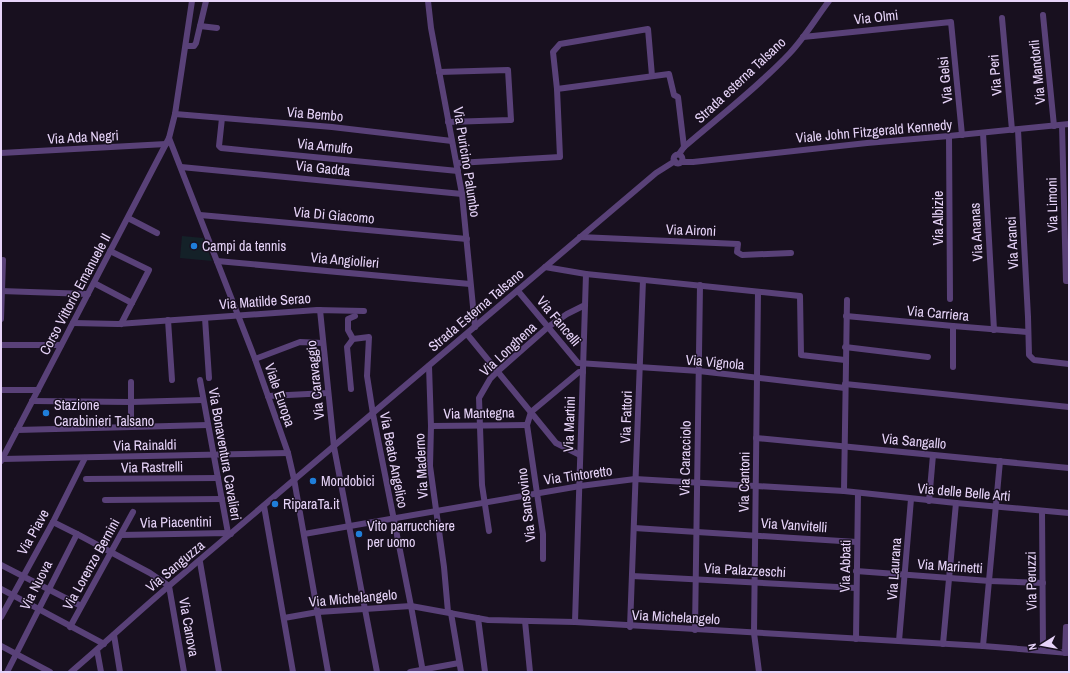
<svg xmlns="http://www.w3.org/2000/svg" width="1070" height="673" font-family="'Archivo Narrow',sans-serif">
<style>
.green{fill:#142128}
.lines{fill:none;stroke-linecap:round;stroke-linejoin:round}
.minor{stroke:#594178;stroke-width:6}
.poi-dot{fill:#1f7eda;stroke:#18101f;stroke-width:1.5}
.labels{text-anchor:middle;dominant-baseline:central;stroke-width:3;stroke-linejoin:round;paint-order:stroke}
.street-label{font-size:14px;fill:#e7d4f9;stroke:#18101f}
.poi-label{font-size:14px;fill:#e7d4f9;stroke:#18101f;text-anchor:start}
</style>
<rect width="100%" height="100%" fill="#18101f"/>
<path class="green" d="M182,236l21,2 9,23 -32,-3z"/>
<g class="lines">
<g class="minor">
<path d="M428,1l3,27 31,166 13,133"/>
<path d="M1043,15l11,111"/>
<path d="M1002,18l10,112"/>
<path d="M200,26l17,2"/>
<path d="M803,37l148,-15 11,113"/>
<path d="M186,46h8l2,-3 10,-42"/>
<path d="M439,72l69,-2 3,50 -63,2"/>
<path d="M557,89l112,-15 5,21 4,2 6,50"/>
<path d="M175,114l157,13 120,14"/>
<path d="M222,118l-3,28 2,2 237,23"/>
<path d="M1062,125l4,156h3"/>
<path d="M1018,130l10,187 1,38 5,5 35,4"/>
<path d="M983,133l11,197"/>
<path d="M949,136l1,163"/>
<path d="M169,138l86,221 33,94 6,26 34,193"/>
<path d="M1,153l165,-9"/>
<path d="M679,154l5,-7c36,-31 74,-60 106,-94 15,-16 26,-35 39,-52"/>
<circle cx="678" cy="159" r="4.5"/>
<path d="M682,162h11l174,-19 82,-7 120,-12"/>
<path d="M457,163l103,-6 -3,-68 -4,-37 7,-8 88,-15 4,47"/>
<path d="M181,167l281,27"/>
<path d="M200,215l267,24"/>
<path d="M128,218l29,15"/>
<path d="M580,237l158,7 -1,8 5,3 49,-2"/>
<path d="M110,251l39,19 -28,54"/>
<path d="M217,261l253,23"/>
<path d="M545,267l41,7 214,22 1,59 44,5"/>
<path d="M94,283l38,20"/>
<path d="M1,291l87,3"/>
<path d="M518,291l60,72 121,8 146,17"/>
<path d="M758,292l-4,341 5,39"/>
<path d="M320,310l14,137 43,225"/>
<path d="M846,316l107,10 74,6"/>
<path d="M205,318l4,60"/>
<path d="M1,319l2,-59"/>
<path d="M168,320l4,60"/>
<path d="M73,323l45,1 199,-14 47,1"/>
<path d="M953,326v41"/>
<path d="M467,334l89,109 24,12"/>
<path d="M353,339l-5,-9v-11l7,-3"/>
<path d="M1,345h60"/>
<path d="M845,347l83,10"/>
<path d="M255,359l45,-17 23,1"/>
<path d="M429,366l2,60 -1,40 14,101 4,45"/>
<path d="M200,380l28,153"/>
<path d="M845,384l224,23"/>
<path d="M351,389l-4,-42 6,-8 16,-2 -2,39 6,38 38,192 12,66"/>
<path d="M1,390h37"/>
<path d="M268,396l60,-3"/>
<path d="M32,401l99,1 72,-2"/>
<path d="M431,426l96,-1"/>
<path d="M131,427v-45"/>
<path d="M17,430l191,-5"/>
<path d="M756,438l313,30"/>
<path d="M2,459l286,-6"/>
<path d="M1,461l168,-323 6,-24 17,-113"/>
<path d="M86,479l132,-1"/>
<path d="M844,491l3,-191"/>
<path d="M105,500l117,-1"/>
<path d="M929,501l4,-46"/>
<path d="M264,506l29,166"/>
<path d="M1042,511l1,139"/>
<path d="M634,528l223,14"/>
<path d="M489,531l-7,-46 -3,-87 11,-19 7,-7 51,-45 19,-13 18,-9"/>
<path d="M77,534l73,39 19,13 15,86"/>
<path d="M304,534l276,-48 55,-7 209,12 112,12 113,10"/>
<path d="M121,535l107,-2 3,1"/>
<path d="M543,559v-25l-16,-109 4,-13 48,-40h4"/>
<path d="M200,562l19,110"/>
<path d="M1,565l80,41"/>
<path d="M856,571l134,10 53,2"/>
<path d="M632,576l224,12"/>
<path d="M1,589l103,55"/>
<path d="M451,613l10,59"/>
<path d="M1,617l52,-95 32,-64"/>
<path d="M284,618l34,-6 93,-6 77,14 87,2 408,24 86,7"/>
<path d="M478,618l7,54"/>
<path d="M525,621l5,51"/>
<path d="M575,622l11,-348"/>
<path d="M70,627l63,-115"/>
<path d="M630,627l13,-347"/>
<path d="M695,630l5,-345"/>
<path d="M114,635l6,37"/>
<path d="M856,639l2,-146"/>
<path d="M899,641l12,-142"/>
<path d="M943,644l13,-141"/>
<path d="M1,646l49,26"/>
<path d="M983,646l17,-185"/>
<path d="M97,650l4,22"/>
<path d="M1065,653l1,-26h3"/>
<path d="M7,672l70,-138 -24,-12"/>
<path d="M71,672c33,-28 65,-58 99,-87 162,-136 324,-274 486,-412l19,-12"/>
<path d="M410,672l49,-9"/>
</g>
</g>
<g class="poi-dot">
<circle cx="194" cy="246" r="4"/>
<circle cx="46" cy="413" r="4"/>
<circle cx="313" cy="481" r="4"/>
<circle cx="275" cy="504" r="4"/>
<circle cx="359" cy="534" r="4"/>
</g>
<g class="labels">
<g class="street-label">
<text transform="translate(876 17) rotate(-6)">Via Olmi</text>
<text transform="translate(1037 72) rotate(-96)">Via Mandorli</text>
<text transform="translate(995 75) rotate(-95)">Via Peri</text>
<text transform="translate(740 80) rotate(-43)">Strada esterna Talsano</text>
<text transform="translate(945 80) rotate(-96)">Via Gelsi</text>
<text transform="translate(315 114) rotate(5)">Via Bembo</text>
<text transform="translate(874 131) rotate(-5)">Viale John Fitzgerald Kennedy</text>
<text transform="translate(83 137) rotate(-3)">Via Ada Negri</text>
<text transform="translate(325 146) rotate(6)">Via Arnulfo</text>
<text transform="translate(467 162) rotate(81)">Via Puricino Palumbo</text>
<text transform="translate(323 168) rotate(6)">Via Gadda</text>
<text transform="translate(1052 205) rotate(-91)">Via Limoni</text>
<text transform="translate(334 215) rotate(5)">Via Di Giacomo</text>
<text transform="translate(938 218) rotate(-90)">Via Albizie</text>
<text transform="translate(691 230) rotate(2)">Via Aironi</text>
<text transform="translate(976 232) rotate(-93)">Via Ananas</text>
<text transform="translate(1012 243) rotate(-93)">Via Aranci</text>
<text transform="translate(345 260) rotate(5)">Via Angiolieri</text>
<text transform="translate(75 294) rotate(-62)">Corso Vittorio Emanuele II</text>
<text transform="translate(265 301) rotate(-4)">Via Matilde Serao</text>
<text transform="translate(476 310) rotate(-40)">Strada Esterna Talsano</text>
<text transform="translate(938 313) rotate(5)">Via Carriera</text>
<text transform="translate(559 321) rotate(50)">Via Fancelli</text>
<text transform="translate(508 349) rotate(-43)">Via Longhena</text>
<text transform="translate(715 362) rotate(5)">Via Vignola</text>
<text transform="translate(315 380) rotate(-96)">Via Caravaggio</text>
<text transform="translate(280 395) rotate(71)">Viale Europa</text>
<text transform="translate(479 413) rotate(-1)">Via Mantegna</text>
<text transform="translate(626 417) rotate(-88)">Via Fattori</text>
<text transform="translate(569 424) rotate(-88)">Via Martini</text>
<text transform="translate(914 441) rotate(5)">Via Sangallo</text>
<text transform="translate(145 445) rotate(-1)">Via Rainaldi</text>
<text transform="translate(225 454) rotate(80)">Via Bonaventura Cavalieri</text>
<text transform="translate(685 458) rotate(-89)">Via Caracciolo</text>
<text transform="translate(394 460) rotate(79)">Via Beato Angelico</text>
<text transform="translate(421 466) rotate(-93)">Via Maderno</text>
<text transform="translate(152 467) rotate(-1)">Via Rastrelli</text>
<text transform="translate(578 475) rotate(-8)">Via Tintoretto</text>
<text transform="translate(744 482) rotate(-89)">Via Cantoni</text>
<text transform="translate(964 492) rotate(5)">Via delle Belle Arti</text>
<text transform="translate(526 505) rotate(-97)">Via Sansovino</text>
<text transform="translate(176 522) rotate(-1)">Via Piacentini</text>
<text transform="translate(794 525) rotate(4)">Via Vanvitelli</text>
<text transform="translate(33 532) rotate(-61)">Via Piave</text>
<text transform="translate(91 564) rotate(-61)">Via Lorenzo Bernini</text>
<text transform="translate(175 566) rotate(-40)">Via Sanguzza</text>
<text transform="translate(845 566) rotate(-89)">Via Abbati</text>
<text transform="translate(950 566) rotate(4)">Via Marinetti</text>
<text transform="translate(894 569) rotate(-86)">Via Laurana</text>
<text transform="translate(745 570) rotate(3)">Via Palazzeschi</text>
<text transform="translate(1031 581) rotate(-91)">Via Peruzzi</text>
<text transform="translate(36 585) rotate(-63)">Via Nuova</text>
<text transform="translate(353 598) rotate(-5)">Via Michelangelo</text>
<text transform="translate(676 617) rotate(3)">Via Michelangelo</text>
<text transform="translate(189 627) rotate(80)">Via Canova</text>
</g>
<g class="poi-label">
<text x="202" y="246">Campi da tennis</text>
<text x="54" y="405">Stazione<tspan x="54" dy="16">Carabinieri Talsano</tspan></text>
<text x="321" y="481">Mondobici</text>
<text x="283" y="504">RiparaTa.it</text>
<text x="367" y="526">Vito parrucchiere<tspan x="367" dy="16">per uomo</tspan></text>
</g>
</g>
<rect width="1070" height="673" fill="none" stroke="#e7d4f9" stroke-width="4"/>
<g transform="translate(1042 645) rotate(259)" stroke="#18101f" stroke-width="3" paint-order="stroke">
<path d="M0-3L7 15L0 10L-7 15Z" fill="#e7d4f9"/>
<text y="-6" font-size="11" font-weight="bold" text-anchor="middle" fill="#e7d4f9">N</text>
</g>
</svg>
